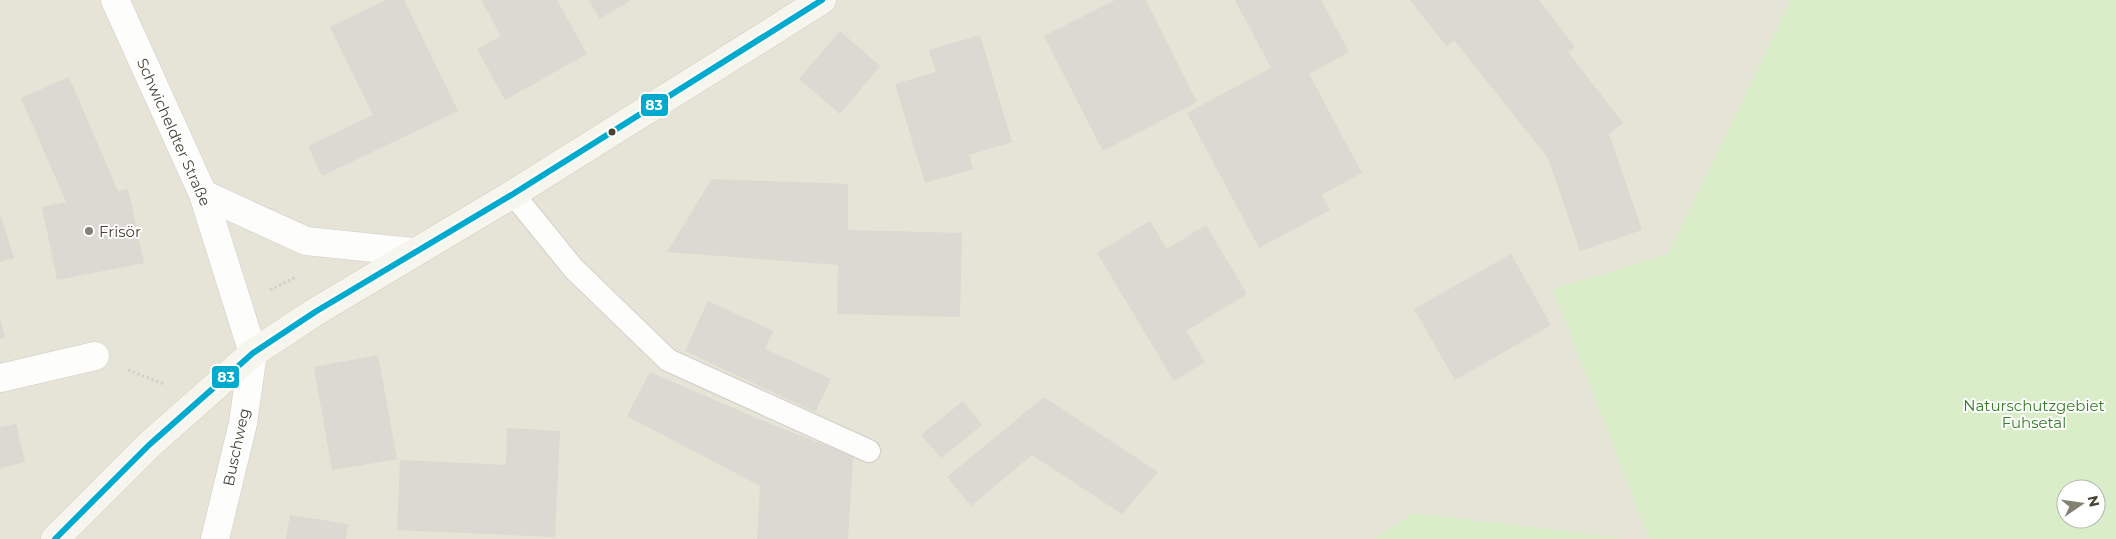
<svg xmlns="http://www.w3.org/2000/svg" width="2116" height="539" font-family="Montserrat,sans-serif">
<style>
.residential{fill:#e6e3d7}
.green{fill:#d8edc8;fill-rule:evenodd}
.building{fill:#dbd9d2}
.lines{fill:none;stroke-linecap:round;stroke-linejoin:round}
.service-casing{stroke:#cfcec8;stroke-width:24}
.minor-casing{stroke:#cfcec8;stroke-width:29}
.tertiary-casing{stroke:#cfcec8;stroke-width:29}
.secondary-casing{stroke:#d1d0c1;stroke-width:29}
.path{stroke:#d1d0ca;stroke-width:3;stroke-dasharray:2.5 2.5;stroke-linecap:butt}
.service{stroke:#fdfdfc;stroke-width:22}
.minor{stroke:#fdfdfc;stroke-width:28}
.tertiary{stroke:#fdfdfc;stroke-width:28}
.secondary{stroke:#f7f6ee;stroke-width:28}
.bus-1-casing{stroke:#fff;stroke-width:10}
.bus-1{stroke:#00a9ce;stroke-width:6}
.bus-dot{fill:#484435;stroke:#fff;stroke-width:2}
.poi-dot{fill:#838074;stroke:#fff;stroke-width:2}
.labels{text-anchor:middle;dominant-baseline:central;stroke-width:4;stroke-linejoin:round;paint-order:stroke}
.street-label{font-size:15px;fill:#484435;stroke:#fff}
.poi-label{font-size:15px;fill:#484435;stroke:#fff;text-anchor:start}
.park-label{font-size:15px;fill:#357e25;stroke:#fff}
.line-badge{stroke:#fff;stroke-width:2}
.badge-label{font-size:14px;text-anchor:middle;font-weight:bold;fill:#fff}
</style>
<rect width="100%" height="100%" fill="#f1f0ea"/>
<path class="residential" d="M0,0h1791l-123,254 -115,35 96,250h-21l-214,-26 -39,26h-1375z"/>
<g class="green">
<path d="M1791,0h325v539h-467l-96,-250 115,-35zM2066,489h30v30h-30z"/>
<path d="M1413,513l216,26h-254z"/>
</g>
<g class="building">
<path d="M386,0h18l54,111 -136,65 -14,-30 65,-31 -43,-88z"/>
<path d="M481,0h76l30,54 -82,46 -28,-51 24,-13z"/>
<path d="M588,0h43l-31,19z"/>
<path d="M1115,0h31l51,102 -94,49 -59,-115z"/>
<path d="M1235,0h86l28,52 -40,22 53,99 -41,22 9,15 -71,38 -72,-135 84,-45z"/>
<path d="M1410,0h129l36,47 -7,5 55,71 -14,11 33,96 -62,21 -32,-93 -94,-118 -7,7z"/>
<path d="M840,31l40,35 -40,48 -41,-35z"/>
<path d="M980,35l32,107 -43,13 4,14 -48,14 -30,-99 41,-12 -7,-22z"/>
<path d="M69,77l49,114 10,-2 16,74 -87,17 -15,-73 24,-5 -45,-104z"/>
<path d="M712,179l136,5v46l114,3 -2,84 -123,-3 1,-49 -171,-13z"/>
<path d="M0,213l14,45 -14,4z"/>
<path d="M1150,221l17,28 39,-24 41,69 -61,37 19,31 -31,19 -77,-128z"/>
<path d="M1511,254l40,71 -96,55 -41,-71z"/>
<path d="M708,301l65,30 -8,18 66,30 -16,33 -130,-61z"/>
<path d="M0,317l5,21 -5,1z"/>
<path d="M378,355l19,104 -65,11 -18,-103z"/>
<path d="M650,372l113,49 90,35 -5,83h-91l3,-53 -133,-70z"/>
<path d="M1044,397l114,75 -36,42 -90,-59 -61,51 -24,-29z"/>
<path d="M963,401l19,24 -41,33 -20,-23z"/>
<path d="M16,424l9,38 -25,6v-41z"/>
<path d="M507,428l53,3 -5,106 -158,-7 3,-70 106,5z"/>
<path d="M290,515l58,9 -2,15h-60z"/>
</g>
<g class="lines">
<g class="service-casing">
<path id="service" d="M513,194l61,75 94,91 201,91"/>
</g>
<g class="minor-casing">
<g id="minor">
<path d="M0,378l95,-22"/>
<path d="M215,539l28,-116 10,-70"/>
</g>
</g>
<g class="tertiary-casing">
<g id="tertiary">
<path d="M115,0l88,194 50,159"/>
<path d="M203,194l103,47 107,11"/>
</g>
</g>
<g class="secondary-casing">
<path id="secondary" d="M55,539l94,-94 104,-92 62,-41 198,-118 309,-194"/>
</g>
<g class="path">
<path d="M270,290l26,-13"/>
<path d="M128,370l36,14"/>
</g>
<use href="#service" class="service"/>
<use href="#minor" class="minor"/>
<use href="#tertiary" class="tertiary"/>
<use href="#secondary" class="secondary"/>
<g class="bus-1-casing">
<path id="bus-1" d="M55,539l94,-94 104,-92 62,-41 198,-118 309,-194"/>
</g>
<use href="#bus-1" class="bus-1"/>
</g>
<circle class="bus-dot" cx="612" cy="132" r="4.5"/>
<circle class="poi-dot" cx="89" cy="231" r="5"/>
<g class="labels">
<g class="street-label">
<text transform="translate(174 132) rotate(66)">Schwicheldter Straße</text>
<text transform="translate(236 447) rotate(-78)">Buschweg</text>
</g>
<g class="poi-label">
<text x="99" y="231">Frisör</text>
</g>
<g class="park-label">
<text x="2034" y="405">Naturschutzgebiet<tspan x="2034" dy="17">Fuhsetal</tspan></text>
</g>
</g>
<g class="line-badge">
<rect x="640" y="93" width="29" height="24" rx="5" fill="#00a9ce"/>
<rect x="211" y="365" width="29" height="24" rx="5" fill="#00a9ce"/>
</g>
<g class="badge-label">
<text x="654" y="110">83</text>
<text x="226" y="382">83</text>
</g>
<g transform="translate(2081 504) rotate(77)"><circle r="24" fill="#ffffff" stroke="#b6b4ae"/>
<path d="M0-4L9 19L0 12L-9 19Z" fill="#838074"/>
<text y="-8" font-size="14" font-weight="bold" text-anchor="middle" fill="#484435">N</text>
</g>
</svg>
